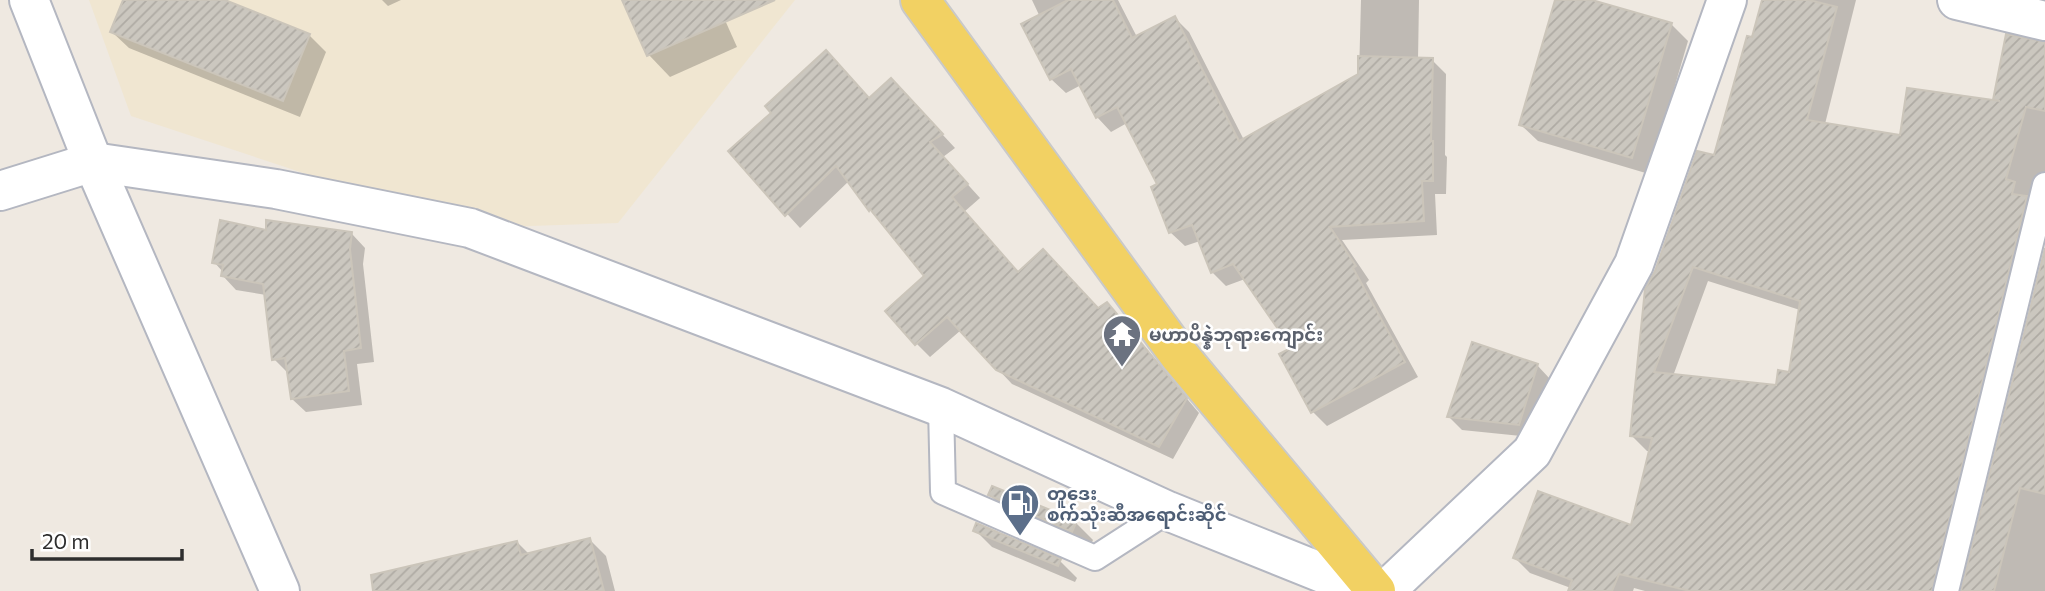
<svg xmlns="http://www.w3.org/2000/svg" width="2045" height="591" font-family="Commissioner,'Noto Sans Myanmar',sans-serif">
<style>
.education{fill:#f0e6d1}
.shadow{fill:#0003;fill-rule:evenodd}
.building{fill:url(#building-hatch);stroke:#cbc5ba;stroke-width:2;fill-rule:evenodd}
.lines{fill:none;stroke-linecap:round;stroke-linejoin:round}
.service-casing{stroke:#b4b7c1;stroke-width:28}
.minor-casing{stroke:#b4b7c1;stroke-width:42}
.secondary-casing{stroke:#b4b7c1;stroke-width:42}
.primary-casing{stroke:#c9c9c9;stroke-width:42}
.service{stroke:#fff;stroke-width:24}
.minor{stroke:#fff;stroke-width:38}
.secondary{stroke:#fff;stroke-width:38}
.primary{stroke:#f2d163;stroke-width:38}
.labels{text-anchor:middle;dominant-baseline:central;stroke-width:5;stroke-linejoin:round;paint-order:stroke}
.worship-label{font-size:18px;font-weight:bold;fill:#5b616d;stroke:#fff;text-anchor:start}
.service-label{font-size:18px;font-weight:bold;fill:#4e5e75;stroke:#fff;text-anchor:start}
</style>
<defs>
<pattern id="building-hatch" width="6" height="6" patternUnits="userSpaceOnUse" patternTransform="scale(1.75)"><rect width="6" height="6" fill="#cbc7bf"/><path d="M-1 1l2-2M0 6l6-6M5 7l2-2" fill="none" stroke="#afaba4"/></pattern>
</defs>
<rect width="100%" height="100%" fill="#efe9e1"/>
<path class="education" d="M89,0h706l-177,223 -148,5 -339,-112z"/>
<g class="shadow">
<path d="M124,0h97l88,35 17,17 -26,65 -171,-69 -17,-16z"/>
<path d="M382,0h19l-13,6z"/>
<path d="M624,0h92l21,47 -67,30 -21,-22z"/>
<path d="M1032,0h86l19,37 38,-19 14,14 55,108 115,-65 2,-75h58l-1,60h14l14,14 -1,81 2,2 -1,37h-11l2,41 -95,5 27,40 -3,3 52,94 -91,49 -14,-14 -32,-57 13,-7 -49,-69 -19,7 -14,-14 -12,-31 -15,5 -15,-14 -10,-47 -33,-62 -16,9 -14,-15 -16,-32 -15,8 -15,-14 -11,-62z"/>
<path d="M1557,0h29l85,24 17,17 -39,133 -111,-33 -17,-16z"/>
<path d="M1763,0h93l-31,124 77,13 92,-35 14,-66 37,7v155l-111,393h-289l-11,-3 -1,3h-54l-49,-18 -15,-15 118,-31 17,-76h-3l-15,-15zM1708,281l92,29 -10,64 -13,13 -104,-11z"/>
<path d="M905,94l50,54 -12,9 37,41 -16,14 55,61 79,37 9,-6 92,109 -26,46 -161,-75 -51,-54 -31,27 -14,-14 10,-66 -77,-96 -49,47 -69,-76 139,-53z"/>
<path d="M268,232l84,2 13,14 -2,16 11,98 -17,2 5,41 -56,7 -14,-13 -3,-25 -15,-15 -8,-64 -30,-5 -13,-14v-4l-9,-10z"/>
<path d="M2045,255v336h-65z"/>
<path d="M1537,365l13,14 -18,58 -70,-7 -13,-13z"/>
<path d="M990,495l86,28 17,17 -4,8 -82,-36z"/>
<path d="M975,530l85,31 17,17 -2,4 -83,-35z"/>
<path d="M589,539l17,17 9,35h-176l78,-49 13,13z"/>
</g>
<g class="building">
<path d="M123,0h102l85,34 -27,67 -173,-69z"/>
<path d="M622,0h153l-128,56z"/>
<path d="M1068,0h45l19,38 43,-22 64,125 119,-67v-18l75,2 -2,83h2v40h-11l2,40 -94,6 26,39 -3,2 52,94 -94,51 -32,-59 12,-6 -58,-84 -22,9 -19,-48 -23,8 -18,-46 6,-3 -40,-77 -21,11 -25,-49 -21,11 -29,-56z"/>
<path d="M1555,0h37l80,23 -40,135 -113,-33z"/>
<path d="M1762,0h47l28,7 -30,113 93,15 7,-47 93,13 -7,-1 13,-66 39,8v69l-19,-4 -20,72 9,3 -3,12 15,2 -95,395h-242l-71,-17 -7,17h-44l4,-11 -59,-22 25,-67 93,34 21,-87 -22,-2 15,-147 10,-18 42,-120 17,4 33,-119 5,1zM1693,267l107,34 -11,71 -11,-2 -2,15 -122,-13z"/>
<path d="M826,50l43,48 22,-20 52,56 -13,8 38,42 -16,13 66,75 25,-23 55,59 9,-6 80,96 -28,49 -163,-77 -49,-53 -32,28 -30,-34 39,-35 -54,-67 -1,2 -33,-45 -51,50 -57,-65 43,-38 -6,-7z"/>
<path d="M220,220l46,10v-10l86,12 -2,17 11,99 -17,3 5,40 -58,8 -6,-41 -13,2 -9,-76 -42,-8 2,-11 -11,-2z"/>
<path d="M2045,248v246l-25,-6 -26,103h-33z"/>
<path d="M1472,342l66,22 -19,61 -72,-8z"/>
<path d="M992,486l85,35 -5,11 -84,-37z"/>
<path d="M976,523l85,36 -3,7 -85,-35z"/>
<path d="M590,538l14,53h-231l-2,-16 146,-34 4,14z"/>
</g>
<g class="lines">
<g class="service-casing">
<g id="service">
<path d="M941,407l2,85 152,66 73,-47"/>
<path d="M1946,591l99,-406"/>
</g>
</g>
<g class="minor-casing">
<g id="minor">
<path d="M1957,0l88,21"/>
<path d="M0,191l93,-29 183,27 194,39 471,179 227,104 199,80"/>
<path d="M1385,591l147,-139 102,-188 93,-264"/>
</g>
</g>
<g class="secondary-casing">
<path id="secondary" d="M29,0l64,162 187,429"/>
</g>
<g class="primary-casing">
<path id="primary" d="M920,0l259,355 197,236"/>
</g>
<use href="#service" class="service"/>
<use href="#minor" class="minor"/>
<use href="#secondary" class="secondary"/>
<use href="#primary" class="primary"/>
</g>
<defs>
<g id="temple-pin" transform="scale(2.0125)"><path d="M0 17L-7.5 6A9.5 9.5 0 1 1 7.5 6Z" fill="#6b7280" stroke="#fff"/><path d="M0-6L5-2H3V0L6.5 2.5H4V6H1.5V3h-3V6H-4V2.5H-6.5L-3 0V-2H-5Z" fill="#fff"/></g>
<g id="fuel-pin" transform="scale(2.0125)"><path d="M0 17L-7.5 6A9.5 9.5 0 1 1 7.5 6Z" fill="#5c6f8a" stroke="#fff"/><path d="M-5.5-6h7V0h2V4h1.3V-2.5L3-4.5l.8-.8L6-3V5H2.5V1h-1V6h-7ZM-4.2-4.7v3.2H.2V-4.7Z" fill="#fff"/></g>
</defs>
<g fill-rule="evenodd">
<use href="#temple-pin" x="1122" y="334"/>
<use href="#fuel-pin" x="1020" y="503"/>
</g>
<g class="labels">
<g class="worship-label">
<text x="1149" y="334">မဟာပိန္နဲဘုရားကျောင်း</text>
</g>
<g class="service-label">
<text x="1047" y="493">တူဒေး<tspan x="1047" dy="21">စက်သုံးဆီအရောင်းဆိုင်</tspan></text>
</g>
</g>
<path d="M32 549v10h150v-10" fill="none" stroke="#2e2e2e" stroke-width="3.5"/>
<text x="42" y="549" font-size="21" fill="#2e2e2e" stroke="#ffffff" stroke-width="5" paint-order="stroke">20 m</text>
</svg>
